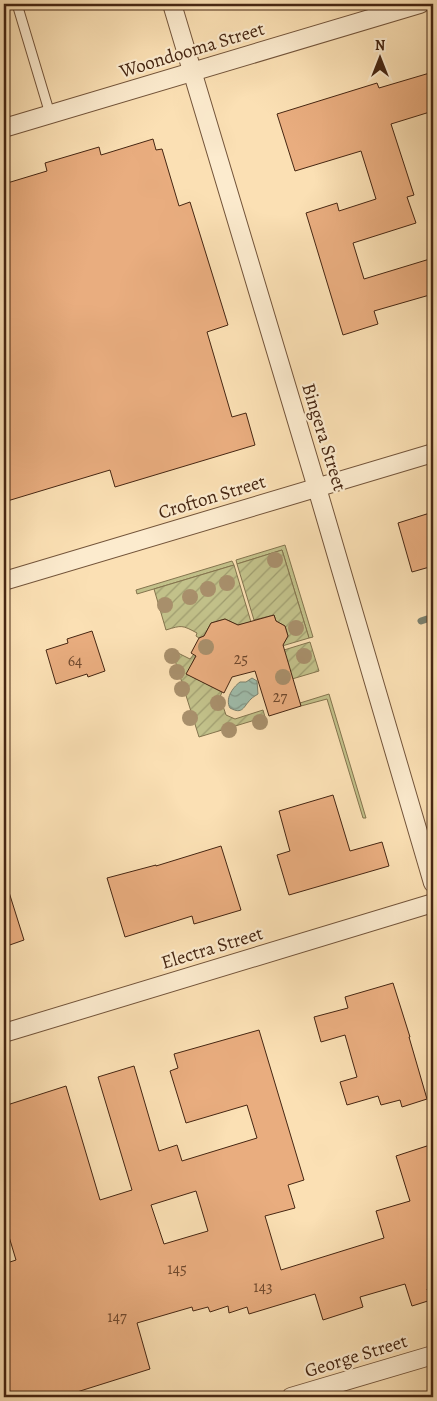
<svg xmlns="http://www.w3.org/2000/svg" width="437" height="1401" font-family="Alegreya,serif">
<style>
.grass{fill:#c2c18a;stroke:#84744e}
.garden{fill:url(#garden-furrows);stroke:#84744e}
.water{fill:url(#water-waves);stroke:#7b816e}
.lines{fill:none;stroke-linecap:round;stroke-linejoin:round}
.stream{stroke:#7b816e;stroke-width:7}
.building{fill:#e9ad7f;stroke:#462612;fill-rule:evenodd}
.service-casing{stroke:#73543a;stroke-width:11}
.minor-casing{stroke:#73543a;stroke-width:20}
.service{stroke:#fcebce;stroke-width:9}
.minor{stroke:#fcebce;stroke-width:18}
.tree{fill:#a88f6b}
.labels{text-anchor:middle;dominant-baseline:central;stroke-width:4.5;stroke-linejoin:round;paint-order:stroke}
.number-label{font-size:16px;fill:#6f482d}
.street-label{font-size:19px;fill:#462612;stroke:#fcebce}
</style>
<defs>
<pattern id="garden-furrows" width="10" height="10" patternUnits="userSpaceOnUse" patternTransform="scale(1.25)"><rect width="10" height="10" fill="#c2c18a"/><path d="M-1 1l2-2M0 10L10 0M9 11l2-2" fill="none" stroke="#9f9d6f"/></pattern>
<pattern id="water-waves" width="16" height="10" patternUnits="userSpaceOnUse" patternTransform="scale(1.25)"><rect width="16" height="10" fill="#9fbdac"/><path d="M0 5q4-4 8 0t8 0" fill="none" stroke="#83998b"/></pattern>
</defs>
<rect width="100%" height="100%" fill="#fbe0b4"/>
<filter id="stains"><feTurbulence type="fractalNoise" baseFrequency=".004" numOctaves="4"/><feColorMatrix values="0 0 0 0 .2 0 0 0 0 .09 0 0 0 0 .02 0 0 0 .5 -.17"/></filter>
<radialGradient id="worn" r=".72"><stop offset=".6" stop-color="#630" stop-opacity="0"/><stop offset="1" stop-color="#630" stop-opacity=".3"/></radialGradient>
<g class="grass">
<path d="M285,545l28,92 -4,1 -27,-88 -45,14 -1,-4z"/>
<path d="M232,561l2,4 -97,29 -1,-4z"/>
<path d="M329,694l37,124h-3l-36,-119 -26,7 -1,-3z"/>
</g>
<g class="garden">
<path d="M282,550l27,88 -27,8 6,-10 -3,-10 -9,-5 -2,-6 -20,5 -17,-56z"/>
<path d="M234,565l17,57 -13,3 -13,-6 -14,4 -7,13 -5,2 -3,-2 1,-3c-15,-8 -15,-8 -31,-3l-12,-41z"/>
<path d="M310,642l9,29 -27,8 -8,-29z"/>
<path d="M178,653l12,6 4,-5 2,1 -9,19 35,18 -2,5 6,18 9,4 28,-9 2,7 -66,20 -26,-83z"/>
</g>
<path class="water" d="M252,678l5,3 1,13c-3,2 -5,3 -7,5 -8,8 -8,16 -21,9 -5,-9 2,-20 10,-26h6z"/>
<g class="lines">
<path class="stream" d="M421,621l12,-4"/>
</g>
<g class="building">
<path d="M433,72v39l-42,13 23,71 -7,2 9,26 -63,20 11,36 69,-21v36l-59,17 4,13 -35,11 -37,-122 31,-10 2,8 37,-12 -15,-48 -66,20 -18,-57 100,-31 2,5z"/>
<path d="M153,139l3,11 6,-1 17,57 11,-4 38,123 -21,7 25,85 14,-4 9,32 -140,42 -5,-17 -106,32v-318l43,-13 -2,-8 54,-16 2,8z"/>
<path d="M433,512v54l-21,6 -14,-49z"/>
<path d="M274,615l2,6 9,5 3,10 -5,9 18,61 -32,10 -14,-45 -23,6 -8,16 -38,-19 10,-18 -5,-3 8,-15 5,-2 7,-13 14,-4 13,6z"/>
<path d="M92,631l13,40 -17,6 -1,-3 -31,10 -10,-34 22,-7 -1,-4z"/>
<path d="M333,795l17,56 32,-9 7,24 -100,29 -12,-40 13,-4 -11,-40z"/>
<path d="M221,846l20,64 -47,14 -2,-8 -67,21 -18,-59 49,-13v1z"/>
<path d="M8,889l16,51 -20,7v-57z"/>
<path d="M393,983l17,54h-1l18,62 -25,8 -2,-7 -19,5 -3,-9 -31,9 -7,-23 17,-5 -12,-42 -24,7 -7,-25 34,-9 -3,-11z"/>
<path d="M259,1030l45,150 -16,5 7,23 -30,8 16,54 103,-32 -8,-27 34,-10 -14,-45 37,-12v144l-6,1 4,11 -19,6 -7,-22 -45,13 3,10 -40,13 -8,-26 -66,20 -2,-7 -18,6 -1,-7 -18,6 -2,-5 -15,4 -1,-4 -55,16 13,46 -89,28h-57v-133l12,-4 -12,-40v-114l62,-20 34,114 32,-10 -34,-113 36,-11 25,85 18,-6 5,16 75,-23 -10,-33 -61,18 -16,-52 8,-3 -4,-14zM196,1191l12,40 -44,13 -13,-39z"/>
</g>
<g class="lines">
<g class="service-casing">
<path id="service" d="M17,4l33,110"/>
</g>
<g class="minor-casing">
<g id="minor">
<path d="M172,4l145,484 116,395"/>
<path d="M4,128l416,-124"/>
<path d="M4,581l429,-128"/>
<path d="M4,1033l429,-130"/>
<path d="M291,1397l142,-42"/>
</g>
</g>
<use href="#service" class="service"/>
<use href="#minor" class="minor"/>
</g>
<g class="tree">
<circle cx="275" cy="560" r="8"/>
<circle cx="227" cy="583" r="8"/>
<circle cx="208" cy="589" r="8"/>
<circle cx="190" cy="597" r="8"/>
<circle cx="165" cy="605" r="8"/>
<circle cx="296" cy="628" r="8"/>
<circle cx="206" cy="647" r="8"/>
<circle cx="172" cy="656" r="8"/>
<circle cx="304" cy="656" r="8"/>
<circle cx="177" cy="672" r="8"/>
<circle cx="283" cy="677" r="8"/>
<circle cx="182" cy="689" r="8"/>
<circle cx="218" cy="703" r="8"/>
<circle cx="190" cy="718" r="8"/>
<circle cx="260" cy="722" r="8"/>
<circle cx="229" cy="730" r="8"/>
</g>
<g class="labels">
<g class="number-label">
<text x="241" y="659">25</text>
<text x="75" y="661">64</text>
<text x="280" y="697">27</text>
<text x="177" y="1269">145</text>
<text x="263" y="1287">143</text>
<text x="117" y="1317">147</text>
</g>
<g class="street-label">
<text transform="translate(192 50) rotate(-17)">Woondooma Street</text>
<text transform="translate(324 437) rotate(73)">Bingera Street</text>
<text transform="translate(212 497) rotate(-17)">Crofton Street</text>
<text transform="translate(212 948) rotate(-17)">Electra Street</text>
<text transform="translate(356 1356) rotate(-17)">George Street</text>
</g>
</g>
<rect width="437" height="1401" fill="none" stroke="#fbe0b4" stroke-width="20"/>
<rect x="5" y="5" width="427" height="1391" fill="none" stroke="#462612" stroke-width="2.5"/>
<rect x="10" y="10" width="417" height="1381" fill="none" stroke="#462612"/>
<g transform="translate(380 58)" stroke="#fcebce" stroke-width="4" paint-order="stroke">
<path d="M0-4L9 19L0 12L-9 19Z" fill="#462612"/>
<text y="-8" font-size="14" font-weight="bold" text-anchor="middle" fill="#462612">N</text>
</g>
<rect width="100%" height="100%" filter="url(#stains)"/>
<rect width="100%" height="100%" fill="url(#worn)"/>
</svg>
